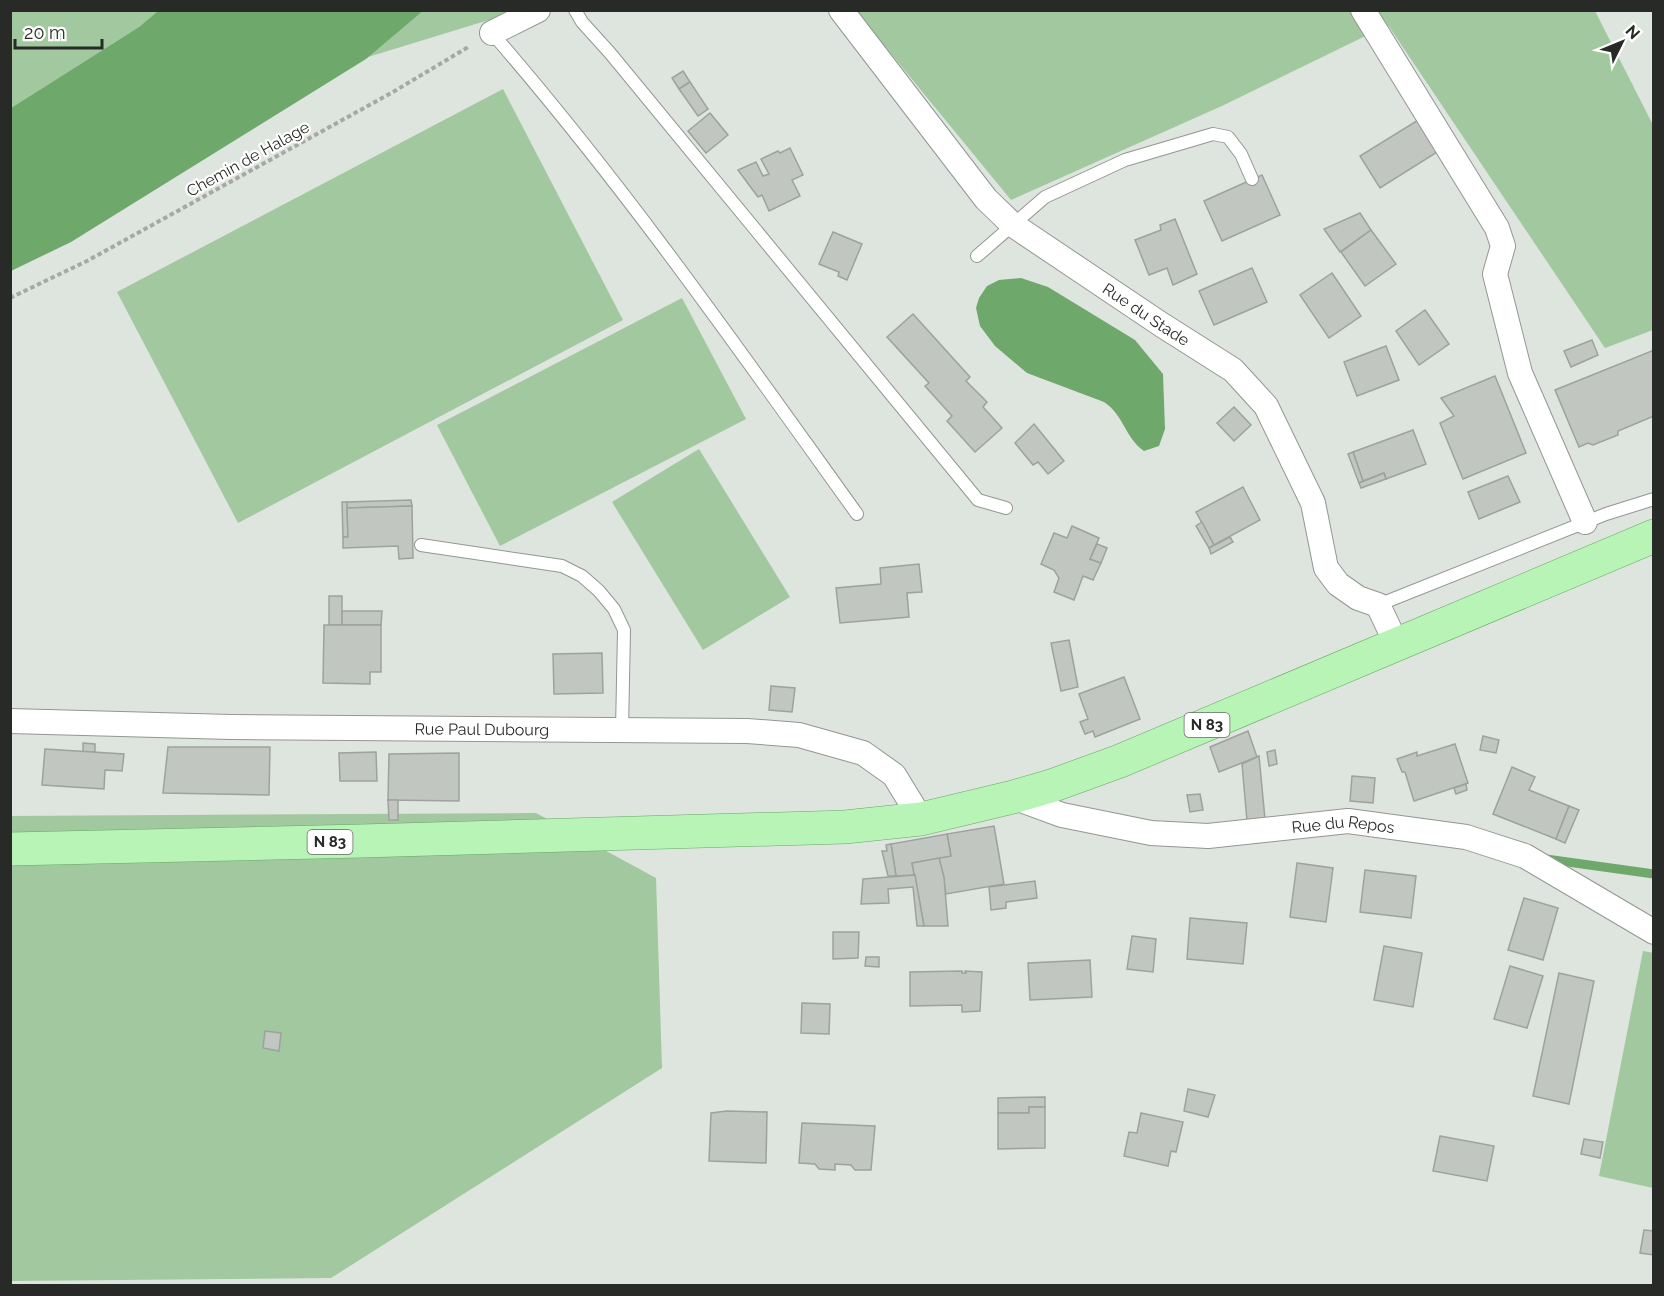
<svg xmlns="http://www.w3.org/2000/svg" width="1664" height="1296" font-family="Raleway,sans-serif">
<style>
.green{fill:#a1c89e}
.water{fill:#6ea86b}
.lines{fill:none;stroke-linecap:round;stroke-linejoin:round}
.stream{stroke:#6ea86b;stroke-width:9}
.building{fill:#c1c6c1;stroke:#9da29d;stroke-width:1.5}
.lane-casing{stroke:#929792;stroke-width:14}
.street-casing{stroke:#929792;stroke-width:26}
.primary-casing{stroke:#66a963;stroke-width:34}
.path{stroke:#a4a9a4;stroke-width:4;stroke-dasharray:4.5 3;stroke-linecap:butt}
.lane{stroke:#fff;stroke-width:12}
.street{stroke:#fff;stroke-width:24}
.primary{stroke:#b8f4b5;stroke-width:33}
.labels{text-anchor:middle;dominant-baseline:central;stroke-width:4.5;stroke-linejoin:round;paint-order:stroke}
.shield{fill:#fff;stroke:#686a68;stroke-width:1.5}
.shield-label{font-size:15px;font-weight:bold;fill:#282a27}
.street-label{font-size:16px;fill:#282a27;stroke:#fff}
</style>
<rect width="100%" height="100%" fill="#dee4de"/>
<g class="green">
<path d="M11,11h147l-19,16 -128,81z"/>
<path d="M423,11h95l-150,46z"/>
<path d="M856,11h739l58,114v205l-48,18 -217,-323 -164,80 -213,95z"/>
<path d="M503,89l120,231 -385,203 -121,-231z"/>
<path d="M682,298l64,121 -246,127 -63,-121z"/>
<path d="M699,449l91,148 -87,53 -91,-148z"/>
<path d="M536,813l120,65 6,190 -331,210 -320,3 -1,-465z"/>
<path d="M1643,951l11,2 -1,235 -54,-12z"/>
</g>
<g class="water">
<path d="M158,11h265l-57,48 -295,183 -60,29v-163l128,-81z"/>
<path d="M1021,278l27,9 87,53 28,34 2,55 -6,17 -15,5c-18,-12 -21,-37 -40,-49l-77,-29 -32,-27 -15,-20 -4,-18 3,-10 8,-12 12,-6z"/>
</g>
<g class="lines">
<path class="stream" d="M1546,859l108,15"/>
</g>
<g class="building">
<path d="M683,71l7,11 -11,7 -7,-11z"/>
<path d="M690,82l18,27 -10,7 -19,-27z"/>
<path d="M710,113l18,22 -22,18 -18,-22z"/>
<path d="M1423,117l19,32 -62,39 -20,-32z"/>
<path d="M790,148l13,27 -11,5 8,16 -31,15 -7,-16 -4,2 -20,-27 18,-8 7,14 6,-2 -8,-15 17,-8 2,2z"/>
<path d="M1262,175l18,40 -58,26 -18,-40z"/>
<path d="M1360,213l11,17 -31,22 -16,-23z"/>
<path d="M1175,219l22,55 -24,11 -6,-17 -18,7 -14,-35 26,-10 -1,-5z"/>
<path d="M1371,230l25,34 -31,22 -24,-34z"/>
<path d="M833,232l29,12 -15,36 -9,-4 1,-4 -20,-8z"/>
<path d="M1252,268l15,34 -53,23 -15,-34z"/>
<path d="M1332,273l29,43 -32,22 -29,-43z"/>
<path d="M1425,310l24,34 -30,21 -23,-34z"/>
<path d="M913,314l57,63 -4,4 21,21 -4,5 19,21 -27,24 -28,-31 5,-5 -27,-30 4,-3 -42,-46z"/>
<path d="M1592,340l6,15 -27,12 -7,-16z"/>
<path d="M1386,346l13,34 -42,16 -13,-34z"/>
<path d="M1654,350v66l-36,15v4l-25,10 -5,-2 -9,4 -24,-57z"/>
<path d="M1495,376l31,77 -63,26 -23,-56 14,-7 -13,-18z"/>
<path d="M1234,407l17,18 -17,16 -17,-18z"/>
<path d="M1034,424l30,37 -16,13 -10,-12 -5,3 -18,-22z"/>
<path d="M1413,430l13,34 -40,15 -2,-6 -21,8 -10,-29z"/>
<path d="M1353,452l10,29 -4,2 -11,-29z"/>
<path d="M1384,473l2,6 -25,9 -2,-5z"/>
<path d="M1508,476l12,26 -41,17 -11,-27z"/>
<path d="M1243,487l17,33 -46,25 -18,-33z"/>
<path d="M411,500l1,6 -65,2v-6z"/>
<path d="M342,502h5l1,35h-5z"/>
<path d="M412,506l1,52 -14,1 -1,-13 -55,2v-11h5l-1,-29z"/>
<path d="M1202,522l12,23 -5,3 -13,-22z"/>
<path d="M1072,526l27,12 -9,21 11,4 -8,17 -10,-4 -9,24 -20,-8 5,-14 -5,-8 -13,-6 13,-31 13,5z"/>
<path d="M1230,537l3,5 -22,12 -2,-6z"/>
<path d="M1097,544l10,4 -6,15 -11,-4z"/>
<path d="M919,564l3,28 -15,1 2,24 -69,6 -4,-35 45,-4 -1,-16z"/>
<rect x="329" y="596" width="13" height="29"/>
<path d="M342,611h40l-1,14h-39z"/>
<path d="M324,625h57v47h-11v12l-47,-1z"/>
<path d="M1069,640l9,47 -17,4 -10,-48z"/>
<path d="M602,653l1,40 -49,1 -1,-40z"/>
<path d="M1124,677l16,42 -45,18 -2,-6 -8,3 -5,-12 8,-3 -9,-25z"/>
<path d="M771,686l24,2 -3,24 -23,-2z"/>
<path d="M1248,731l9,26 -38,15 -9,-25z"/>
<path d="M1483,736l16,4 -3,13 -16,-3z"/>
<path d="M83,743l12,1v8h-12z"/>
<path d="M1455,744l13,39 -54,18 -9,-29h-3l-5,-13 20,-7v4z"/>
<path d="M168,747h102l-1,48 -106,-2z"/>
<path d="M45,749l79,5 -2,17 -17,-1 -1,19 -62,-4z"/>
<path d="M1275,750l2,14 -8,2 -2,-14z"/>
<path d="M376,752l1,29h-37l-1,-28z"/>
<path d="M459,753v48l-71,-1 1,-46z"/>
<path d="M1259,756l6,63 -18,2 -5,-57z"/>
<path d="M1512,767l23,10 -6,13 40,16 -13,33 -63,-25z"/>
<path d="M1352,776l23,2 -2,25 -23,-2z"/>
<path d="M1466,784l1,6 -11,4 -2,-6z"/>
<path d="M1200,794l3,16 -13,2 -3,-17z"/>
<path d="M388,800h10v20h-9z"/>
<path d="M1569,806l10,4 -14,33 -9,-4z"/>
<path d="M994,826l10,58 -58,10 -7,-36 12,-2 -4,-22z"/>
<path d="M947,834l4,22 -39,7 3,12 -19,1 -5,-32z"/>
<path d="M891,844l5,32h-8l-6,-25h5l-1,-6z"/>
<path d="M939,858l5,19 4,49h-24l-12,-63z"/>
<path d="M1297,863l36,5 -7,54 -36,-5z"/>
<path d="M1365,870l51,6 -5,42 -51,-6z"/>
<path d="M915,875l9,51h-7l-4,-39 -25,2 1,14 -28,1 2,-25z"/>
<path d="M1035,881l2,17 -31,4v6l-15,2 -2,-23z"/>
<path d="M1524,898l34,10 -15,52 -35,-10z"/>
<path d="M1190,918l57,5 -4,41 -56,-5z"/>
<path d="M833,932h26l-1,26 -25,1z"/>
<path d="M1132,936l24,3 -3,33 -26,-3z"/>
<path d="M1384,946l38,7 -9,54 -39,-7z"/>
<path d="M866,957h13v10l-14,-1z"/>
<path d="M1090,960l2,37 -62,3 -2,-37z"/>
<path d="M1510,966l33,10 -16,52 -33,-9z"/>
<path d="M962,971v2h4l-1,-2 17,1 -2,39 -18,1v-7l-52,1v-34z"/>
<path d="M1559,973l35,8 -25,123 -36,-8z"/>
<path d="M802,1003l28,1 -1,30 -28,-1z"/>
<path d="M265,1031l16,2 -2,18 -16,-3z"/>
<path d="M1188,1089l27,6 -7,22 -24,-6z"/>
<path d="M1045,1097v10h-16v6h-31v-15z"/>
<path d="M1029,1107h16v41l-47,1v-36h31z"/>
<path d="M727,1111l40,1 -1,51 -57,-2 2,-48z"/>
<path d="M1141,1113l42,9 -7,30 -5,-1 -3,15 -44,-10 5,-24 8,1z"/>
<path d="M802,1123l73,3 -4,44h-16l-4,-5 -16,-1v6l-16,-1 -4,-5 -16,-1z"/>
<path d="M1440,1136l54,10 -7,35 -54,-10z"/>
<path d="M1584,1139l19,3 -3,16 -19,-4z"/>
<path d="M1644,1230l10,1v24l-14,-2z"/>
</g>
<g class="lines">
<g class="lane-casing">
<g id="lane">
<path d="M575,10l7,12 28,31 368,447 28,8"/>
<path d="M492,33c132,152 248,318 365,481"/>
<path d="M977,256l68,-59 80,-37 88,-26 15,3 13,17 11,25"/>
<path d="M421,545l141,21 20,10 17,15 15,18 10,21 -2,100"/>
<path d="M1378,605l228,-91 48,-15"/>
</g>
</g>
<g class="street-casing">
<g id="street">
<path id="s1" d="M841,10l145,189 27,26 149,100 71,45 33,36 47,97 13,65 12,16 20,14 20,7 19,40"/>
<path d="M1363,10l134,218 6,18 -8,28 25,99 65,149"/>
<path d="M492,33l46,-23"/>
<path id="s2" d="M10,721l221,6 516,4 52,4 64,18 31,22 27,44"/>
<path id="s3" d="M1013,797l49,18 89,18 57,3 140,-15 118,16 59,19 129,76"/>
</g>
</g>
<g class="primary-casing">
<path id="primary" d="M10,849l352,-8 483,-14 76,-8 92,-22 41,-12 66,-24 534,-225"/>
</g>
<path class="path" d="M10,298l77,-37 306,-169 77,-46"/>
<use href="#lane" class="lane"/>
<use href="#street" class="street"/>
<use href="#primary" class="primary"/>
</g>
<g class="labels">
<g class="shield">
<rect x="1184.5" y="713" width="45" height="24" rx="4.5"/>
<rect x="307.5" y="830" width="45" height="24" rx="4.5"/>
</g>
<g class="shield-label">
<text x="1207" y="725">N 83</text>
<text x="330" y="842">N 83</text>
</g>
<g class="street-label">
<text transform="translate(248 159) rotate(-29)">Chemin de Halage</text>
<text stroke="none"><textPath href="#s1" startOffset="436">Rue du Stade</textPath></text>
<text stroke="none"><textPath href="#s2" startOffset="472">Rue Paul Dubourg</textPath></text>
<text stroke="none"><textPath href="#s3" startOffset="336">Rue du Repos</textPath></text>
</g>
</g>
<rect width="1664" height="1296" fill="none" stroke="#282a27" stroke-width="24"/>
<g transform="translate(1622 42) rotate(47)" stroke="#ffffff" stroke-width="4.5" paint-order="stroke">
<path d="M0-4.5L10 22L0 15L-10 22Z" fill="#282a27"/>
<text y="-9" font-size="16" font-weight="bold" text-anchor="middle" fill="#282a27">N</text>
</g>
<path d="M15 39v9h87v-9" fill="none" stroke="#282a27" stroke-width="3"/>
<text x="24" y="39" font-size="18" fill="#282a27" stroke="#ffffff" stroke-width="4.5" paint-order="stroke">20 m</text>
</svg>
